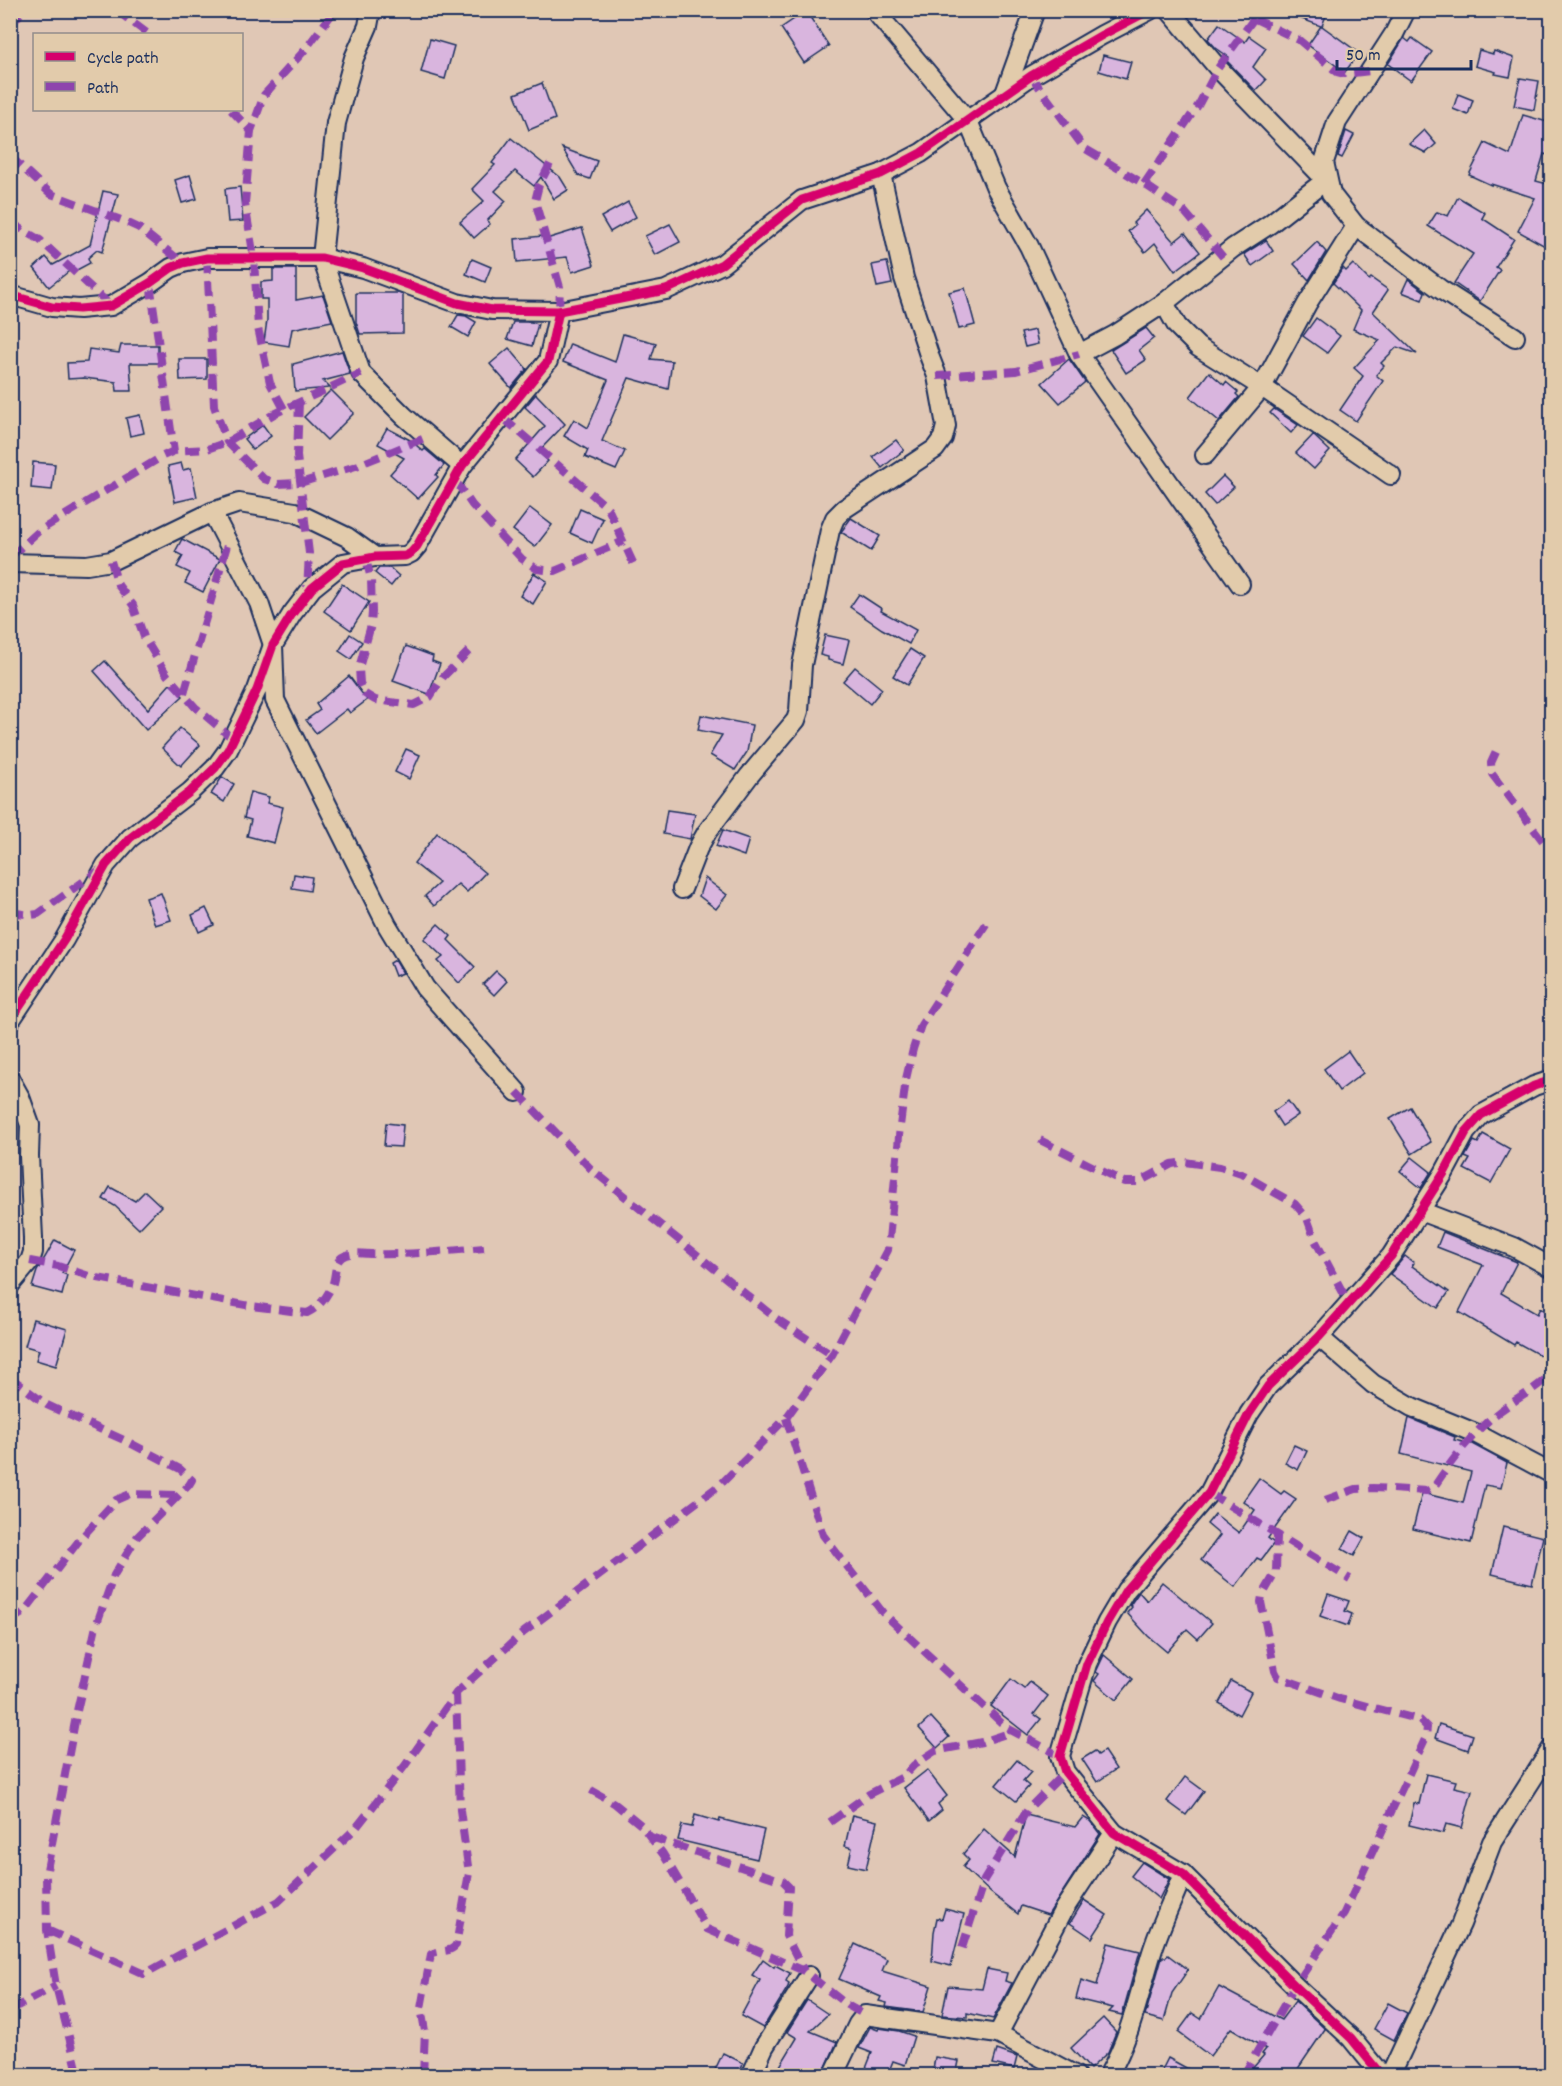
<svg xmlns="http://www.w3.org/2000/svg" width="1562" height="2086" font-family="Dekko,sans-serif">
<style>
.building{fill:#d9b5de;stroke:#1b2f5e;stroke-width:1.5}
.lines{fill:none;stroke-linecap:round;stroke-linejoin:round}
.minor-casing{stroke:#1b2f5e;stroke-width:22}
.minor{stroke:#e2cbab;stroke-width:18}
.quiet{stroke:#8e44ad;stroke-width:8;stroke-dasharray:15 8;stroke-linecap:butt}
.cycleway-casing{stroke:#e2cbab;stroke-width:13}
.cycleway{stroke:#d6006c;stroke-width:9}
</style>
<rect width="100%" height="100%" fill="#e0c7b5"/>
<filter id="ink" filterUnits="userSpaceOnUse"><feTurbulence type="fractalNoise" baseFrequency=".0167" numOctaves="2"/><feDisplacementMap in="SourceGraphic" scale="12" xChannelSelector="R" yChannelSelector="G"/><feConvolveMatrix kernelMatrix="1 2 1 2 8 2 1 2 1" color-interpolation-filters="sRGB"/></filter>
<g filter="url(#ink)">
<g class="building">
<path d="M1283,10h45l-6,16 37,27 -14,19 -37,-27 13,-19 -38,-14z"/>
<path d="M806,11l23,35 -25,17 -23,-35z"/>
<path d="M1219,24l26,18 4,-6 17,12 -13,19 13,13 -10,11 -30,-31 3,-3 -13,-9 -8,-9z"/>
<path d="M1404,38l5,4 3,-4 20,14 -21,29 -23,-17z"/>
<path d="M430,39l24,7 -9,33 -24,-7z"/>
<path d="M1479,50l14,4 1,-3 20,7 -4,19 -15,-3 1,-2 -21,-6z"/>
<path d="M1103,55l28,7 -5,17 -27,-8z"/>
<path d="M1520,78l19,3 -5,29 -20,-4z"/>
<path d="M542,83l13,36 -26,11 -14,-36z"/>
<path d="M1458,94l15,6 -5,15 -15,-6z"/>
<path d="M1523,115l28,8v33l-7,-2 -8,27 15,4v49l-6,12 -27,-15 17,-33 -44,-14v1l-22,-10 16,-32 25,12z"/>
<path d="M1424,130l12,14 -10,9 -17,-9z"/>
<path d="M1346,131l8,4 -12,23 -4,-2z"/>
<path d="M511,138l49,39 8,13 -14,9 -13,-22 -7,9 -19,-15 -20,20 11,10 -19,20 3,3 -16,14 -14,-16 24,-21 -12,-12 23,-24 -3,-2z"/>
<path d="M562,148l35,13 -7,18 -12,-4z"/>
<path d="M190,175l7,24 -15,4 -7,-23z"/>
<path d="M240,187l3,34 -15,1 -3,-33z"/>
<path d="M103,191l15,3 -16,58 -5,-2 -9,8 2,5 -15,8 -2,-3 -24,19 -15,-19 12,-11 7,8 37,-20z"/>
<path d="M1458,197l27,16 -3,5 32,21 -18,28 4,3 -20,31 -26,-18 19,-29 -45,-28 9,-14 11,4z"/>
<path d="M628,202l8,15 -26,15 -9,-15z"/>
<path d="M1146,210l28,32 11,-9 15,19 -25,19 -20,-28 -10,9 -17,-21 7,-6 -2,-2z"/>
<path d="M670,224l10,18 -25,13 -10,-19z"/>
<path d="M582,228l12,37 -22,7 -5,-15 -50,5 -2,-23 27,-3 1,4z"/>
<path d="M1266,240l7,11 -21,15 -8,-12z"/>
<path d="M1317,242l9,10 -17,28 -15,-16z"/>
<path d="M472,259l19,8 -6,15 -19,-8z"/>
<path d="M887,262l5,22 -15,3 -5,-22z"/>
<path d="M1353,264l16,16 2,-2 17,12 -15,22 44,42 -20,-7 -16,16 3,3 -8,9 7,6 -27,40 -16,-11 23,-34 -9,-8 26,-28 -27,-11 8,-19 -28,-27 10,-15 3,3z"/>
<path d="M273,269h23v31l27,-5 9,26 -40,8 -3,17 -25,-4 3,-22v-21h-6v-17l12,-1z"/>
<path d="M1408,279l17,13 -3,8 -20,-8z"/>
<path d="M965,288l10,37 -16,4 -10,-37z"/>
<path d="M356,293h42l5,2v38l-43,1 -4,-12z"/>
<path d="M458,315l8,1 10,6 -8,15 -17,-10z"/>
<path d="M1316,318l24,18 -13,17 -24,-17z"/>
<path d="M513,322h18l7,2 -6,22 -25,-7z"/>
<path d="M1146,328l8,10 -15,12 7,10 -20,13 -15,-23z"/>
<path d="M1035,330l3,14 -13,3 -4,-14z"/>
<path d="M623,334l33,9 -5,16 21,2 -4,28 -39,-11 -27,63 23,10 -9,19 -31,-13 3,-7 -24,-14 10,-17 14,9 20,-48 -45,-18 7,-18 45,18z"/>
<path d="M121,345h37v18h-28l2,28h-15l-1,-9 -32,-4 -16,1 -1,-16 20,-1 2,-13 30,4z"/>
<path d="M509,348l18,21 -16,19 -21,-24z"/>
<path d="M342,351l8,23 -27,7 7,7 -35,3 -2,-27z"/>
<path d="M179,359h28v20l-27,1z"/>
<path d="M1069,359l16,23 -25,21 -18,-20z"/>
<path d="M1209,372l15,13 2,-3 12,10 -2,2 3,3 -20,24 -29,-24z"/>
<path d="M331,390l23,23 -27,27 -23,-23z"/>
<path d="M536,394l29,30 -27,28 10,9 -15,16 -18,-17 30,-34 -20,-19z"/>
<path d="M1274,409l24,16 -7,8 -21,-20z"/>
<path d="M140,415l4,18 -14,3 -4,-18z"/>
<path d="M263,425l8,11 -18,14 -9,-11z"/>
<path d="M387,428l23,12 13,11 2,-2 19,16 -8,10 2,2 -20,22 -28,-25 14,-16 -26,-14z"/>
<path d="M1313,435l17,16 -16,18 -18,-16z"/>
<path d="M896,440l8,10 -22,18 -9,-11z"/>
<path d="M33,462l22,2 -3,26 -21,-2z"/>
<path d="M181,463l2,7 8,-2 6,29 -22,5 -7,-36z"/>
<path d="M1223,476l11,11 -19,18 -10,-11z"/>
<path d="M530,508l22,17 -17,22 -22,-17z"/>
<path d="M580,509l23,10 -11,24 -22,-10z"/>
<path d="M851,518l29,18 -9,15 -30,-19z"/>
<path d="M182,539l38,20 -17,33 -18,-9 5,-10 -13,-6 6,-11 -8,-4z"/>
<path d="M379,568h11l9,8 -8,10 -16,-13z"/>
<path d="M534,573l13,8 -14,23 -13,-8z"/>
<path d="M342,584l27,18 -18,28 -27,-19z"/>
<path d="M859,594l23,15 -1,2 35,19 -7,14 -27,-15 -32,-22z"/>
<path d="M350,634l12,8 -11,17 -12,-8z"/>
<path d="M825,635l24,5 -6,24 -15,-4v-3l-8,-2z"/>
<path d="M406,646l27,10 -1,5 8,3 -11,30 -36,-13z"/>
<path d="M910,649l14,9 -17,27 -14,-9z"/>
<path d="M105,661l43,48 22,-25 13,12 -37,34 -52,-59z"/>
<path d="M855,667l27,22 -12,15 -27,-23z"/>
<path d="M349,676l18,24 -17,13 -3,-4 -31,24 -10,-13 14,-10 -4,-6z"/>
<path d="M701,715l51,10 -5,27 -12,18 -25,-15 12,-20 -24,-5z"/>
<path d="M180,728l20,17 -19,21 -19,-18z"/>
<path d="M406,749l14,6 -11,24 -14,-7z"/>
<path d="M222,777l12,7 -10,18 -13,-8z"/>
<path d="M250,792l19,5 -2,6 16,4 -9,36 -27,-7 4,-16 -7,-2z"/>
<path d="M667,810l28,4 -5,25 -27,-5z"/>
<path d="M723,830l26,9 -5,17 -28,-10z"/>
<path d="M437,833l48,40 -18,19 -9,-8 -24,22 -9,-10 14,-13 -25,-20z"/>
<path d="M294,874l18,3 -2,14 -18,-3z"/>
<path d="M705,878l22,17 -11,14 -17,-13z"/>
<path d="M161,893l10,27 -16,5 -9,-27z"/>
<path d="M206,908l8,17 -15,7 -7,-17z"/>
<path d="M438,924l13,12 -3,4 27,27 -16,16 -21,-22 5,-4 -19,-18z"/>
<path d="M395,960l8,13 -8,3 -5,-13z"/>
<path d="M496,971l11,10 -13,14 -11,-11z"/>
<path d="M1348,1051l15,22 -24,18 -15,-22z"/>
<path d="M1288,1101l10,14 -16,11 -9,-14z"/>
<path d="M1410,1107l21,35 -19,12 -22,-35z"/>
<path d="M386,1123l17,2 -2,22 -17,-1z"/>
<path d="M1483,1134l27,15 -19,34 -27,-14 6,-10 -5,-2 9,-16 4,2z"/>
<path d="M1412,1157l19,15 -10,16 -21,-17z"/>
<path d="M110,1187l25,14 10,-10 16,15 -22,23 -24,-23 -12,-7z"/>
<path d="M1443,1232l74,30 -16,31 36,21 3,-6 11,7v30l-6,13 -29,-16 -2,3 -55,-33 24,-47 -46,-18z"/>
<path d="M55,1240l19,10 -12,23 5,2 -5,20 -30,-8 5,-16z"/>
<path d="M1405,1256l9,7 -2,3 37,26 -11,16 -48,-34z"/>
<path d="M33,1319l34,10 -11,37 -20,-6 3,-10 -14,-4z"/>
<path d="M1409,1418l46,19 -1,3 18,4 35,19 -6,25 -16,-3 -14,58 -58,-14 9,-36 41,10 8,-31 -70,-18z"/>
<path d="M1294,1445l13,6 -9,19 -13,-7z"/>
<path d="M1259,1478l22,16 3,-3 12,8 -28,39 6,5 -13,17 -4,-2 -22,29 -34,-27 19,-25 -13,-11 8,-10 24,19 16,-23 -12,-9z"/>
<path d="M1503,1527l40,10 -11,47 -40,-10z"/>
<path d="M1352,1531l12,7 -10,18 -12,-7z"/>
<path d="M1162,1582l50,41 -14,16 -11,-10 -20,23 -19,-16 -21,-23 5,-6 -2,-2 9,-13 8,9z"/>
<path d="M1328,1594l21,7 -4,10 7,3 -4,12 -28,-10z"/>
<path d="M1104,1655l29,24 -17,21 -22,-19 5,-7 -3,-2z"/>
<path d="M1011,1679l13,10 6,-7 18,14 -14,18 7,5 -13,16 -37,-29z"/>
<path d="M1231,1681l20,11 -12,23 -20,-12z"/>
<path d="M931,1717l18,20 -12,11 -18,-20z"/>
<path d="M1439,1724l34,11 -5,15 -33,-12z"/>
<path d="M1095,1751l3,4 6,-4 12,18 -19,13 -15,-23z"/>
<path d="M1017,1760l14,12 -8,9 6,5 -13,15 -20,-16z"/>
<path d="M927,1770l20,26 -9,8 4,6 -13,11 -25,-33z"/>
<path d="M1426,1774l30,7 -2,6 18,4 -10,37 -16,-4 -3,9 -34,-8 5,-22 5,1z"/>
<path d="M1185,1777l19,14 -18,24 -19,-14z"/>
<path d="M695,1815l24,7 1,-3 44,11 -7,29 -79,-19 4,-15 10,2z"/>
<path d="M852,1815l25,6 -11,48 -18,-4 4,-17 -7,-2z"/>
<path d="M1026,1815l49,12 8,-10 7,4 10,13 -52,81 -27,-9 -3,8 -27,-21 -28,-26 6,-7 -6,-6 21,-25 31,28z"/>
<path d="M1142,1862l27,17 -10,20 -28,-23z"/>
<path d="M1084,1900l23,15 -15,23 -22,-15z"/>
<path d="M945,1909l19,5 -13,52 -19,-5 2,-29 3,-14 5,1z"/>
<path d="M1108,1943l32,8 -18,64 -13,-3 4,-4 -37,-9 5,-19 16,5z"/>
<path d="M855,1944l32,15 -5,12 49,15 -8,26 -37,-5 1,-4 -8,-2 2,-4 -42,-18z"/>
<path d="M1168,1955l20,15 -16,23 -8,28 -19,-5 17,-59h4z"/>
<path d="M763,1959l11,8 1,-2 15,8 -4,8 3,2 -1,4 -25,41 -22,-12 19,-36 -8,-5z"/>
<path d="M987,1969l20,4 -2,8 7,2 -19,36 -26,-6v4l-25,-2 6,-29 34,3z"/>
<path d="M1219,1987l62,33 14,-19 30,28 -32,47h-47l18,-21 -2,-1 4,-5 -35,-21 -21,28 -32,-24 14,-19 9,6z"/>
<path d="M807,2000l21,14 -18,17 27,11 -15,34h-48l23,-38 -10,-6z"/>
<path d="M1388,2003l19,10 -13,27 -20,-11z"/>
<path d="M1103,2018l13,14 -8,20 -18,17 -19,-21z"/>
<path d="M870,2027l8,3 1,-2 20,3 15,5 -9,29 -12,-4 -6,15h-24l9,-23 -13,-5z"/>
<path d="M997,2050l20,7 -3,12 -21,-5z"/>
<path d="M723,2053l20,10 -5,13h-26z"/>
<path d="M935,2057l24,4 -3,15h-24z"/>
<path d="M1168,2058l33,18h-42z"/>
</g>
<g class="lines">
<g class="minor-casing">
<g id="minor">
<path d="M371,10l-3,16 -14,32 -18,65 -14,135 39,115 43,43 58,50"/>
<path d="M874,10l94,111 28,67 33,58 50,108 161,230"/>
<path d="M1406,10l-12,24 -57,88 -13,40 7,32 25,32 84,63 75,48"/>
<path d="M1004,96l31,-86"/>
<path d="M10,295l42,12 27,2 32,-3 39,-23 21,-15 12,-5 24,-5h115l41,10 94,35 35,7 67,1 107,-21 56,-26 80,-64 79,-26 40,-21 110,-77 71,-41 48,-25"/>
<path d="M1164,303l13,23 21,21 64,40 129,88"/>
<path d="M1079,354l36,-19 49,-32 69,-55 37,-24 56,-44 -108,-112 -49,-58"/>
<path d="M1205,455l57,-68 45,-83 49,-78"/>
<path d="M212,512l47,91 14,42 2,55 112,225 38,63 92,104"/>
<path d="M10,563l77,2 24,-4 101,-49 27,-9 56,9 52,25 28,20"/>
<path d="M682,889l16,-41 9,-16 42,-56 47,-56 3,-9 3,-46 28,-135 5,-12 9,-9 91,-60 8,-11 3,-12 -9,-50 -7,-18 -26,-80 -23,-104"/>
<path d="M10,1021l54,-81 42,-75 24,-27 60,-46 25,-24 13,-18 29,-60 16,-45 19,-31 20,-26 31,-25 32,-6 30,-1 6,-3 6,-7 45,-80 86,-105 11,-50"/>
<path d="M10,1079l10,18 10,28 -1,31 4,82v14l-3,9 -20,24"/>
<path d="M1420,1211l94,36 38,21"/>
<path d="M1319,1337l54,47 39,23 63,26 77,41"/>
<path d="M998,2034l66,-125 50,-76"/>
<path d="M751,2076l13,-29 45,-71"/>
<path d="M833,2076l25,-52 7,-9 133,19 78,42"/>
<path d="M1108,2076c24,-43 30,-79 44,-124 8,-26 21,-52 31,-78"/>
<path d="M1382,2076l-31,-38 -56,-52 -112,-112 -69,-41 -49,-61 -5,-16 27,-92 20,-42 19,-32 83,-97 40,-79 19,-28 51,-49 72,-81 53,-83 22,-41 15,-17 53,-29 18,-6"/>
<path d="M1390,2076l71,-152 31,-82 60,-94"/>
</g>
</g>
<use href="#minor" class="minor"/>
<g class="quiet">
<path d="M116,10l32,24"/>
<path d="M1255,19l44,21 38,32 8,2 25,-3"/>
<path d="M10,25l14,-15"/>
<path d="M1031,76l53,72 60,36 40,27 39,46"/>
<path d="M231,110l20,21"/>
<path d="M10,156l41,38 73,27 15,7 44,35"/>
<path d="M550,164l-11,21 -4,16 25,86 -1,24"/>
<path d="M1144,184l55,-80 19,-36 42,-58"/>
<path d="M10,222l30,18 71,66"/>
<path d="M207,258l7,148 13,36 37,37 14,5 22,-1 56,-17 71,-29"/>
<path d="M150,283l24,168"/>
<path d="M937,376l79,-5 63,-17"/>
<path d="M299,402l-2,54 12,97 -2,39"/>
<path d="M284,409l-14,-26 -12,-55 -4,-70 -9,-54 6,-73 13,-36 40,-44 31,-41"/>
<path d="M503,418l105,90 26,57"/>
<path d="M455,480l17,25 50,54 15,10 18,2 69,-30"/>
<path d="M10,557l29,-26 124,-75 11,-5 33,-2 20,-7 47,-28 87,-41"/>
<path d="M366,559l5,20 1,33 -1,13 -12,43 1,15 5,11 10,6 39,5 16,-8 13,-20 28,-28"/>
<path d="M111,561l7,24 15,20 11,32 23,38 28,32 38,32"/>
<path d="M184,693l44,-151"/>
<path d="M1496,752l-5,11 1,11 60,79"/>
<path d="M10,912l21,3 7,-1 63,-45"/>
<path d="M517,1092l74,77 183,148 58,38"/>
<path d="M1040,1140l84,42h15l33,-18 12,-2 36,5 24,8 51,29 12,14 8,22 34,64"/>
<path d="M30,1261l28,5 34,11 159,29 56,7c12,-5 21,-17 26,-30 3,-9 1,-20 9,-26 9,-6 22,-3 32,-3 37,1 73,-3 110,-6"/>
<path d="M10,1377l37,28 81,37 52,27 12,11 -3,5 -52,52 -23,38 -18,51 -19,85 -31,164 1,55 9,56 23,90"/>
<path d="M786,1418l37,117 60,78 124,115 53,28"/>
<path d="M1209,1493l141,86"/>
<path d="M1325,1500l31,-11 17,-1 54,3 7,-4c18,-27 37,-52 61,-72 18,-15 42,-25 57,-43"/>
<path d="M10,1621l14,-9 57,-74 35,-38 14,-6 49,1"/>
<path d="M591,1790l23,13 27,22 22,29 44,75 97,42 43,34 18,10"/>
<path d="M830,1822l39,-28 34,-17 11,-12 21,-14 47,-9 30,-10"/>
<path d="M651,1837l132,44 6,6 -3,49 18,35"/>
<path d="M47,1930l97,44 135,-73 77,-73 48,-61 52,-74 68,-61 197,-148 65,-66 46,-63 56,-105 12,-124 6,-47 7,-30 8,-24 67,-104"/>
<path d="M962,1948l22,-68 44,-71 37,-37"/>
<path d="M10,2010l46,-24"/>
<path d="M423,2076l2,-45 -4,-23 10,-54c10,-5 18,0 25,-9l13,-72 -9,-63 -4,-117"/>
<path d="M1243,2076l52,-90 49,-73 82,-176 1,-10 -7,-7 -80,-21 -62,-22 -3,-6 -14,-69 1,-6 14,-24 1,-36"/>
</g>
<g class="cycleway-casing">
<g id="cycleway">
<path d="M10,295l42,12 27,2 32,-3 39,-23 21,-15 12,-5 24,-5h115l41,10 94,35 35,7 67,1 107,-21 56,-26 80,-64 79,-26 40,-21 110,-77 71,-41 48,-25"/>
<path d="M10,1021l54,-81 42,-75 24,-27 60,-46 25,-24 13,-18 29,-60 16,-45 19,-31 20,-26 31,-25 32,-6 30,-1 6,-3 6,-7 45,-80 86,-105 11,-50"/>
<path d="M1382,2076l-31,-38 -56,-52 -112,-112 -69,-41 -49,-61 -5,-16 27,-92 20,-42 19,-32 83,-97 40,-79 19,-28 51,-49 72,-81 53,-83 22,-41 15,-17 53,-29 18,-6"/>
</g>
</g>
<use href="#cycleway" class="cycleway"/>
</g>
</g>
<rect width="1562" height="2086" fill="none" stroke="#e2cbab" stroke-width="36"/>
<rect x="18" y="18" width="1526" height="2050" fill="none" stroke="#1b2f5e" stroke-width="2" filter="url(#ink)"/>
<rect x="33" y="33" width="210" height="78" fill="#e2cbab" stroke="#928d8c" stroke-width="1.5"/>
<rect x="45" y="52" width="30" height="9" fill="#d6006c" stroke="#928d8c" stroke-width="1.5"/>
<text x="87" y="63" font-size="18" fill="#1b2f5e">Cycle path</text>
<rect x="45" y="82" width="30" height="9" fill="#8e44ad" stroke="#928d8c" stroke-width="1.5"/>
<text x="87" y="93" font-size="18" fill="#1b2f5e">Path</text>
<path d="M1337 60v9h134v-9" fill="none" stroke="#1b2f5e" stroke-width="3"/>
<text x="1346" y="60" font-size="18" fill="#1b2f5e" stroke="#e2cbab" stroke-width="4.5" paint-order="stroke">50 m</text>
</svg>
